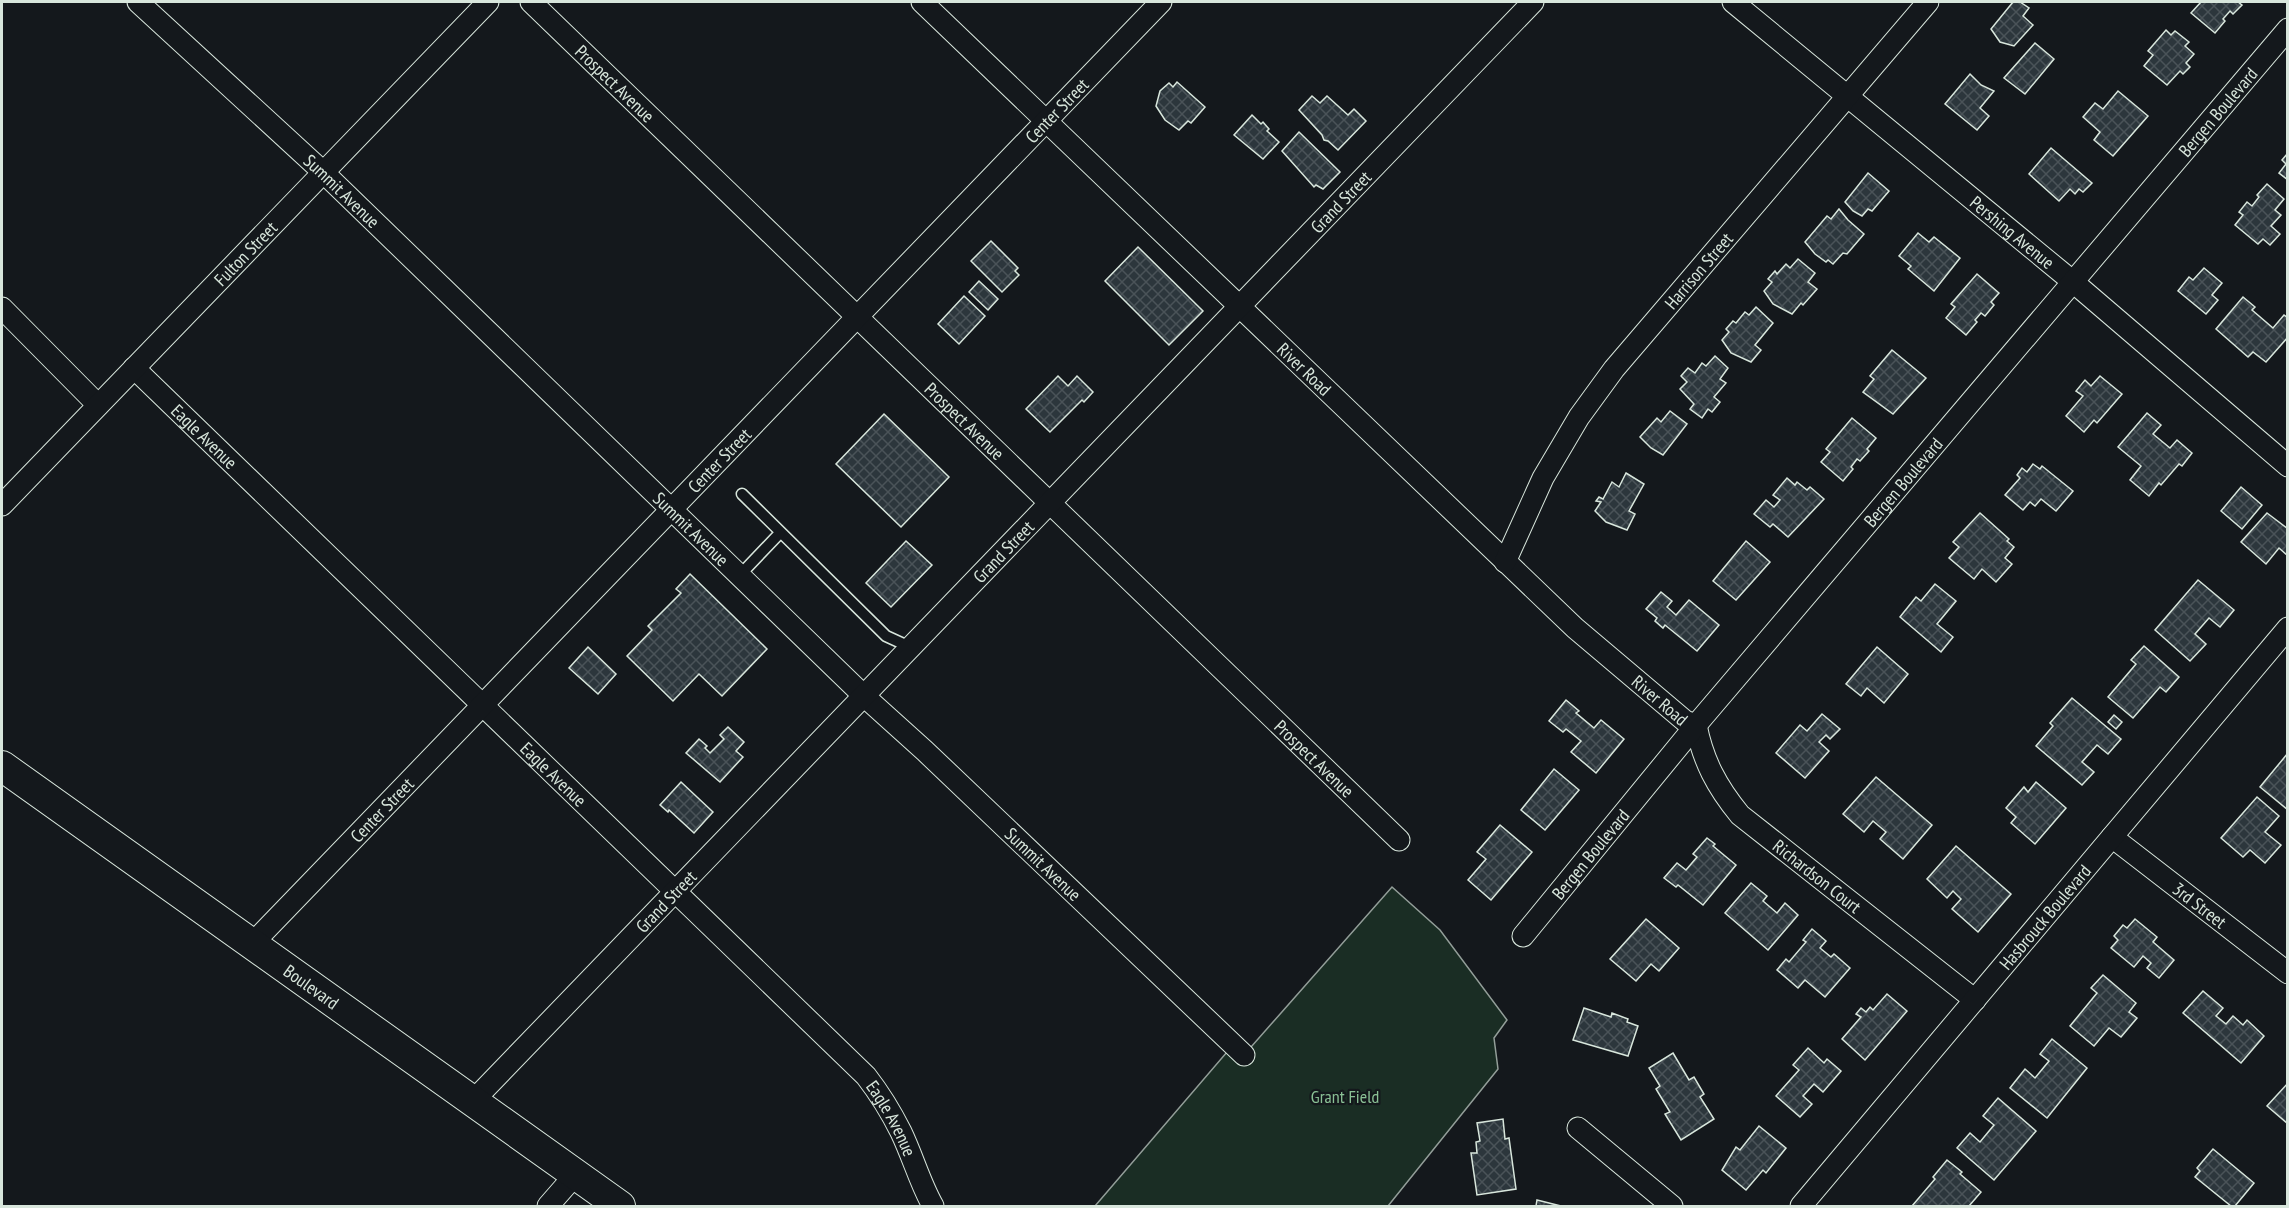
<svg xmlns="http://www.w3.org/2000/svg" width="2289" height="1208" font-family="'PT Sans Narrow',sans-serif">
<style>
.green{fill:#1a2d24;stroke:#939e99;stroke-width:1.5}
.building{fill:url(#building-cross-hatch);stroke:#d8e6dc;stroke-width:1.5}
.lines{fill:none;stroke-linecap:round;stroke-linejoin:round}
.lane-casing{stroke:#d8e6dc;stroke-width:13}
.street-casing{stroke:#d8e6dc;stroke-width:23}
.secondary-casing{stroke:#d8e6dc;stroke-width:32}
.lane{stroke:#14181c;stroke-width:10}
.street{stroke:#14181c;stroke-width:21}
.secondary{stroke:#14181c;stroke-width:30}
.labels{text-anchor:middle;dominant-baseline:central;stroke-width:4.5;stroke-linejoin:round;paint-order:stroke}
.street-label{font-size:18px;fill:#d8e6dc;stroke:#14181c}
.park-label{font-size:18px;fill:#8ac095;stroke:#14181c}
</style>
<defs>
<pattern id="building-cross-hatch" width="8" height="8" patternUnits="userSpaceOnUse" patternTransform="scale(1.5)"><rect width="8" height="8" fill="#2c363c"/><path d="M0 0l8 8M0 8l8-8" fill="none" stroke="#4a5358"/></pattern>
</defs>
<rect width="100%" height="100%" fill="#14181c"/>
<path class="green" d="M1392,887l48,43 67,90 -13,18 4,31 -110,137h-293l138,-161 11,10z"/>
<g class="building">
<path d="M2013,2h7l9,6 -6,8 10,9 -19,21 -14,-4 -9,-13z"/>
<path d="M2201,2h37l4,3 -9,9 -3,-3 -7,8 2,2 -10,12 -24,-20z"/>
<path d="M2166,30l5,5 4,-4 14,11 -4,4 9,8 -8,9 4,4 -7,7 -3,-3 -13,14 -23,-19 9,-11 -5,-4z"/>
<path d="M2035,43l19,16 -29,35 -21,-16z"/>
<path d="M1970,74l11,11 13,6 -14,17 9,8 -12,14 -32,-26z"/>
<path d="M1177,82l28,25 -14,16 -3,-2 -9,9 -14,-10 -9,-14 4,-15 9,-8 4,4z"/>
<path d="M2118,91l30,25 -35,40 -19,-16 6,-8 -17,-15 12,-14 8,6z"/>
<path d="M1312,96l8,7 7,-7 21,19 6,-6 12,12 -28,29 -10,-9 -4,-1 -2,-5 -23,-25z"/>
<path d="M1252,115l9,9 2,-2 6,7 -2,2 12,11 -16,17 -29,-24z"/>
<path d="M1299,132l41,40 -17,17 -7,-4 -2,2 -32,-36z"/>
<path d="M2051,148l41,35 -9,9 -4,-3 -4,5 -5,-5 -11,12 -30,-27z"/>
<path d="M2288,153v27l-9,-7 7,-9 -4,-4z"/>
<path d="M1868,173l21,18 -17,20 -4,-2 -6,7 -9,-5 -8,-9z"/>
<path d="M2267,184l17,15 -9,11 6,5 -10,11 9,8 -10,11 -7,-6 -5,5 -23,-19 8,-10 -4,-3 8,-10 5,4 7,-9 -2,-2z"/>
<path d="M1839,209l9,11 16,14 -17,20 -4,-1 -10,11 -5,-4 -2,2 -11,-8 -10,-12 22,-26 4,3z"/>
<path d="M1918,233l11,9 5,-5 26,21 -26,33 -26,-22 3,-3 -12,-10z"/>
<path d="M991,241l27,27 -3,3 4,4 -17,17 -31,-31z"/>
<path d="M1138,247l65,64 -34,34 -64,-64z"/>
<path d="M1798,259l17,14 -7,9 9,7 -14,16 -2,-2 -9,11 -19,-10 -9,-13 8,-9 -4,-3 7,-8 2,3 9,-10 4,4z"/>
<path d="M2204,268l18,15 -10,12 6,5 -12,14 -28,-23 11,-14 4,3z"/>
<path d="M1977,274l22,19 -8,9 3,3 -9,11 -4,-3 -6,7 2,2 -11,13 -20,-17 9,-11 -4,-3z"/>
<path d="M979,281l19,18 -10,11 -19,-18z"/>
<path d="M964,296l21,20 -26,28 -21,-20z"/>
<path d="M2243,297l12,10 -3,3 21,18 11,-13 4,3v19l-22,25 -13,-10 -5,5 -32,-28z"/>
<path d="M1756,307l17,16 -18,22 6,5 -10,12 -20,-9 -9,-13 7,-8 -3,-3 7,-8 3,2 9,-11 4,3z"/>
<path d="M1892,350l34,28 -33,36 -30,-22 11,-13 -4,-3z"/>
<path d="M1715,356l13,12 -8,11 6,4 -12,14 6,5 -8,10 -4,-3 -6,9 -12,-9 4,-5 -14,-15 7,-7 -6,-6 7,-8 7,5 7,-10 4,3z"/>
<path d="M1058,376l10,10 9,-10 16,16 -9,10 -2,-2 -32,32 -24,-23z"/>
<path d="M2100,376l22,18 -25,29 -3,-3 -10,12 -18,-16 17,-20 -7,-5 9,-11 6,6z"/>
<path d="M1670,411l17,13 -24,31 -12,-7 -11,-11 17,-19 4,4z"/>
<path d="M2147,413l14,12 -8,9 17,14 7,-8 15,13 -10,13 -3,-2 -18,21 -2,-2 -10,13 -19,-16 11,-14 -23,-19z"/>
<path d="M884,414l65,63 -48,50 -65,-63z"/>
<path d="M1852,418l24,20 -9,11 2,2 -9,10 -3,-2 -6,8 2,2 -10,12 -22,-19 9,-10 -4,-3z"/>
<path d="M2033,464l7,5 2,-3 31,25 -17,20 -15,-12 -6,7 -5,-4 -7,8 -18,-15 15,-17 -3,-3 5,-7 5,4z"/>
<path d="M1626,473l18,11 -15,27 6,3 -8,16 -21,-8 -11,-11 6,-9 -5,-1 3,-4 4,2 9,-17 7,5z"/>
<path d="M1787,478l8,7 2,-3 10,8 3,-3 14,12 -36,38 -15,-13 -3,3 -16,-13 12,-14 8,7 6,-7 -7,-5z"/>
<path d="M2241,487l21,18 -20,24 -21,-18z"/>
<path d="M1980,513l29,26 -2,2 7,6 -9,11 7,6 -16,18 -14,-13 -8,10 -25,-21 10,-11 -6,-5z"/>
<path d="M2267,513l21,16v27l-9,-8 -13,16 -25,-22z"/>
<path d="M906,541l26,24 -41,42 -25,-24z"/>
<path d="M1746,541l24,21 -34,38 -23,-19z"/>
<path d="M690,574l77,75 -45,47 -23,-22 -26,27 -46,-45 25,-26 -4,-4 33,-33 -5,-4z"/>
<path d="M2198,580l36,30 -14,17 -11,-9 -14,16 11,10 -16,17 -35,-31z"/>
<path d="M1935,584l21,17 -19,23 16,13 -12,15 -41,-35 16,-20 5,4z"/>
<path d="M1661,592l11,9 -5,6 9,8 13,-15 30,25 -22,26 -32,-26 -2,3 -8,-7 2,-3 -11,-9z"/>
<path d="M2144,646l35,31 -13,15 -6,-5 -27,31 -25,-21 28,-33 -5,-4z"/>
<path d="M588,647l28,27 -18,20 -29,-26z"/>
<path d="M1877,647l31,27 -24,29 -17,-15 -6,8 -15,-12z"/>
<path d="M2072,698l49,41 -13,15 -11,-9 -15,17 12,10 -12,13 -46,-39 17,-20 -3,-3z"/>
<path d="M1566,700l13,11 -3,2 18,15 7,-8 23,19 -28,34 -25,-21 10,-11 -15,-12 -3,3 -14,-11z"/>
<path d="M1822,714l18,15 -10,10 -4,-4 -7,7 10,9 -24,27 -29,-25 24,-28 7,6z"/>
<path d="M2114,715l8,7 -6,7 -8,-7z"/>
<path d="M728,727l16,15 -8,9 7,6 -23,25 -34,-29 13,-14 8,7 -2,2 5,5 14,-14 -4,-4z"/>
<path d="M2288,753v57l-28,-23z"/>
<path d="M1554,769l25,21 -34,40 -24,-20z"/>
<path d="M1876,777l56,48 -29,34 -23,-20 6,-7 -13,-11 -9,11 -21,-18z"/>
<path d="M681,782l32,30 -19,21 -25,-23 -1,2 -8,-7z"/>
<path d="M2036,782l30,26 -31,36 -24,-21 5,-6 -10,-9 18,-21 4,5z"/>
<path d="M2257,797l22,19 -14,16 16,13 -16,18 -15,-13 -7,7 -22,-19z"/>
<path d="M1500,825l32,27 -41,48 -23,-20 18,-21 -9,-7z"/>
<path d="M1707,838l8,6 -2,2 23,19 -33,40 -25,-20 -2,2 -12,-9 13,-15 9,7 11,-13 -4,-3z"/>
<path d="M1956,846l55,48 -33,38 -26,-23 9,-10 -8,-8 -6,7 -20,-19z"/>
<path d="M1751,883l16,13 -4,5 14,12 8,-10 13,12 -30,35 -43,-37z"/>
<path d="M1646,919l33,29 -20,23 -8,-7 -15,17 -26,-22z"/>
<path d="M2135,919l22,18 -4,5 21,18 -15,18 -12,-10 4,-5 -8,-7 -9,11 -23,-19 7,-8 -4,-4 9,-11 4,3z"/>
<path d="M1812,929l14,12 -6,7 11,9 3,-3 16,14 -25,29 -20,-17 -7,8 -21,-18 9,-11 3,3 17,-20 -3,-2z"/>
<path d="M2103,975l33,28 -7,9 8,6 -16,19 -12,-9 -15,18 -24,-20 27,-33 -6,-5z"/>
<path d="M2203,991l20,17 -7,8 10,8 7,-8 10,9 4,-5 17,16 -23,27 -58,-50z"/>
<path d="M1887,994l20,17 -42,49 -23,-21 19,-22 -5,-3 5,-6 5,4 4,-5 3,3z"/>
<path d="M1584,1008l27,9 1,-4 16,6 -1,3 11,4 -10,30 -55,-16z"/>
<path d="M2052,1039l35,29 -40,50 -37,-30 15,-19 10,9 14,-17 -9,-7z"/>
<path d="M1808,1048l16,15 3,-4 14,12 -18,21 -9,-8 -11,12 9,8 -12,13 -24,-21 23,-26 -6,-5z"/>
<path d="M1673,1053l16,27 5,-3 10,17 -4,3 14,22 -33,21 -16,-26 5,-2 -14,-23 4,-3 -11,-18z"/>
<path d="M2288,1083v41l-21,-18z"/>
<path d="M1998,1098l38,33 -42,49 -37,-32 13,-15 10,9 14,-17 -11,-9z"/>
<path d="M1503,1119l2,20 4,-1 7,51 -39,6 -6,-42h6l-1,-11 4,-1 -3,-18z"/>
<path d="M1759,1126l27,22 -20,25 -3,-3 -17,20 -24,-20 14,-23 4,3z"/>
<path d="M2213,1149l41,34 -19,23h-4l-36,-29 5,-6 -3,-3z"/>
<path d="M1947,1160l15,12 -2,2 21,18 -12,14h-57l23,-27 -2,-2z"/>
<path d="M1537,1200l24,6h-25z"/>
</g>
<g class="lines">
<g class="lane-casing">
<g id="lane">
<path d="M742,494l144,142 24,11"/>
<path d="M739,576l41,-43"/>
</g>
</g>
<g class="street-casing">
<g id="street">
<path id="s1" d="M138,2l185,170 541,524 61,55 319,304"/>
<path id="s2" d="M531,2l868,838"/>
<path id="s3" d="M922,2l653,626 110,93 11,4c7,36 21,62 44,90l235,185"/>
<path id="s4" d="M1733,2l339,279 216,185"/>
<path d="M2,308l96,97"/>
<path id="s5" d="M134,368l732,708c14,18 25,36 35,56 12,25 19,51 32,74"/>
<path id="s6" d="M2,505l486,-503"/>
<path id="s7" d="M1505,562l38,-84 36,-61 35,-48 314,-367"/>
<path id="s8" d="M2112,837l176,136"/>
<path id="s9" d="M1523,936l173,-211 592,-696"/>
<path id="s10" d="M251,945l910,-943"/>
<path id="s11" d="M472,1102l1061,-1100"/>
<path d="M1578,1128l94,78"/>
<path d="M548,1206l27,-31"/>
<path id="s12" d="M1801,1206l487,-578"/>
</g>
</g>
<g class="secondary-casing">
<g id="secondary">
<path id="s13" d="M2,766l618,440"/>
</g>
</g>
<use href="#lane" class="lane"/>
<use href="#street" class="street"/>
<use href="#secondary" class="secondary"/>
</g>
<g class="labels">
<g class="street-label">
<text stroke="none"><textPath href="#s2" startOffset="117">Prospect Avenue</textPath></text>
<text stroke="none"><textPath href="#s9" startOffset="1078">Bergen Boulevard</textPath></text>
<text stroke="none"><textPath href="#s10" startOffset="1160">Center Street</textPath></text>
<text stroke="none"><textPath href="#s1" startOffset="278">Summit Avenue</textPath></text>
<text stroke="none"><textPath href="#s11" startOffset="1251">Grand Street</textPath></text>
<text stroke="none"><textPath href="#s4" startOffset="362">Pershing Avenue</textPath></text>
<text stroke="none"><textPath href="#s6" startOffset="350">Fulton Street</textPath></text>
<text stroke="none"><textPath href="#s7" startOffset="352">Harrison Street</textPath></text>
<text stroke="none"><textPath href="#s3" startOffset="530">River Road</textPath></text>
<text stroke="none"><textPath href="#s2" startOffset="603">Prospect Avenue</textPath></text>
<text stroke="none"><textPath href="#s5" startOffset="98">Eagle Avenue</textPath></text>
<text stroke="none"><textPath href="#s10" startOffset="674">Center Street</textPath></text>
<text stroke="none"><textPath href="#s9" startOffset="592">Bergen Boulevard</textPath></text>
<text stroke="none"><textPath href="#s1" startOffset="764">Summit Avenue</textPath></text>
<text stroke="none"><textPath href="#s11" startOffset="765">Grand Street</textPath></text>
<text stroke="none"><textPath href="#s3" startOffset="1016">River Road</textPath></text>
<text stroke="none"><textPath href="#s2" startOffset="1089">Prospect Avenue</textPath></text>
<text stroke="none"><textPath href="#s5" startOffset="584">Eagle Avenue</textPath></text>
<text stroke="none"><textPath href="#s10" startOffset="188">Center Street</textPath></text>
<text stroke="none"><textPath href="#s9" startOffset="106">Bergen Boulevard</textPath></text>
<text stroke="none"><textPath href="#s1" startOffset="1250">Summit Avenue</textPath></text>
<text stroke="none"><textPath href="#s3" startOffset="1260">Richardson Court</textPath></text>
<text stroke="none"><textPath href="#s11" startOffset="279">Grand Street</textPath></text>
<text stroke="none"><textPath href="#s8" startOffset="111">3rd Street</textPath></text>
<text stroke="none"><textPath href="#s12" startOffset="378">Hasbrouck Boulevard</textPath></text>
<text stroke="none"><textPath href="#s13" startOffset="380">Boulevard</textPath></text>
<text stroke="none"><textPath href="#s5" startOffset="1068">Eagle Avenue</textPath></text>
</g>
<g class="park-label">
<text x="1345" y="1096">Grant Field</text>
</g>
</g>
<rect width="2289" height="1208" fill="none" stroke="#d8e6dc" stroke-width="6"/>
</svg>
